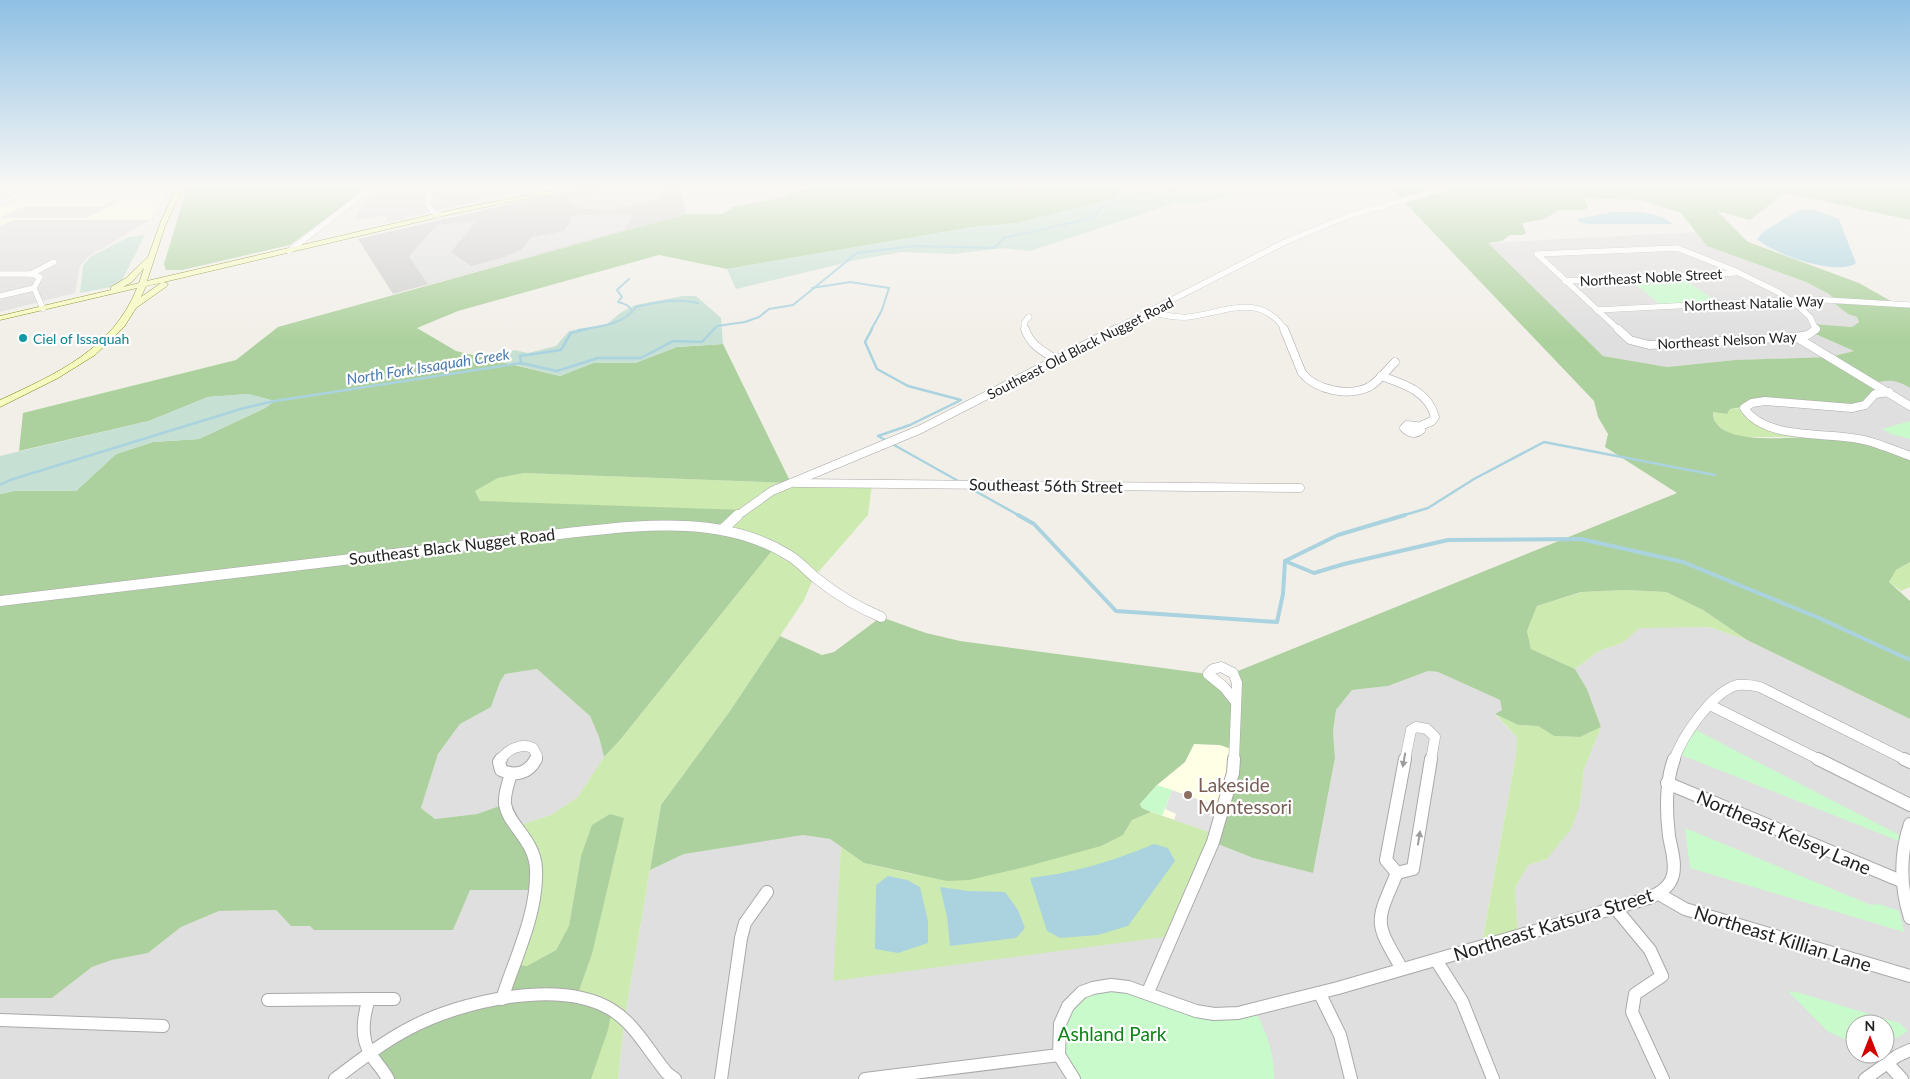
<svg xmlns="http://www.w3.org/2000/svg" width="1910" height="1079" font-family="Lato,sans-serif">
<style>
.residential{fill:#e0dfdf;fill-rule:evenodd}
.education{fill:#ffffe5}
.religious{fill:#d0d0d0}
.grass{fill:#cdebb0}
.forest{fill:#add19e;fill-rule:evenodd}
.wetland{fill:#c6e0d4}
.park{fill:#c8facc}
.parking{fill:#e2e2e2}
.water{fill:#aad3df}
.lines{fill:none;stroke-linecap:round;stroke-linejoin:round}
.stream-far2{stroke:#aad3df;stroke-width:2}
.stream-far1{stroke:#aad3df;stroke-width:2.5}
.stream{stroke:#aad3df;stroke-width:4}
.street-far3-casing{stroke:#a9a9a9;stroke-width:6}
.street-far2-casing{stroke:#a9a9a9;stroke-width:9}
.street-far1-casing{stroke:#a9a9a9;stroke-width:11}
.street-casing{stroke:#a9a9a9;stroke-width:14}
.secondary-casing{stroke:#707d05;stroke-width:1}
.street-far3{stroke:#fff;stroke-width:5.5}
.street-far2{stroke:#fff;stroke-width:8}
.street-far1{stroke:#fff;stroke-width:10}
.street{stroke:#fff;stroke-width:12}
.secondary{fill:#f7fabf;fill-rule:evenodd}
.oneway{fill:#9c9c9c}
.culture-dot{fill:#0f9aa8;stroke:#fff;stroke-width:2}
.education-dot{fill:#8d6e63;stroke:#fff;stroke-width:2}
.labels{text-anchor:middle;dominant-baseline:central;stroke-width:4.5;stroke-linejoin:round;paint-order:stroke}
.far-street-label{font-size:14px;fill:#222;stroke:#fff}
.far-culture-label{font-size:14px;fill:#0d838f;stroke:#fff;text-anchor:start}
.far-water-label{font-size:15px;font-style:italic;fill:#4a7aab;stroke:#fff}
.street-label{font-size:16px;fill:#222;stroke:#fff}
.near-education-label{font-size:19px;fill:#785e54;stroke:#fff;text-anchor:start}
.near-street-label{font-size:19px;fill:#222;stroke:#fff}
.near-park-label{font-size:19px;fill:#0c8416;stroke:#fff}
</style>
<rect width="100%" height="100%" fill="#f2efe9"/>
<g class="residential">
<path d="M374,188h108l-5,6 17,-6h32l-11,4 -130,31 2,-7 -31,4 2,-9 9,-9 1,-7 5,-3z"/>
<path d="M12,220h138l-62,37 -8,9 -5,27 -75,19v-86z"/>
<path d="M1696,232l11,14 99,36 23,12 19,20 9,3 2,5 -7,5 -37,-3 -2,9 41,18 -24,6 -95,3 -68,7 -64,-11 -116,-113z"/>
<path d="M1885,380h12l13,8v68l-144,-31 -21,-20z"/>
<path d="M1673,626l36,1 38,13 163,79v360h-1292l6,-57 26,-152 34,-16 35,-7 84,-12 27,4 11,8 -7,133 379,-138 40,16 60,15 22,-115 -2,-26 3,-22 16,-20 36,-4 40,-15 10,1 62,28 2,10 -7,5 22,22 -1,18 -35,192 37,-9 -3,-50 13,-23 19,-6 33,-55 4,-35 17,-42 -14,-38 -12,-20 24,-18 23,-8 17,-15zM1855,1024h30v30h-30z"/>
<path d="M537,669l53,47 9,21 5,20 -27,41 -26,17 -34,11 -12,-22 -28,10 -42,5 -14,-11 17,-54 22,-30 31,-17 9,-25 5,-8z"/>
<path d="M470,890h65l-33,109 -114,80h-388v-81h52l40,-31 20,-7 36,-7 33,-26 38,-16 57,-1 15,16h19z"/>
</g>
<g class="education">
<path d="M35,190l132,1 -17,29h-138l-12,6v-20z"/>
<path d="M1194,744l26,1 14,5 -18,84 -65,-22 -11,-8 17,-19 28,-23z"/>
</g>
<path class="religious" d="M579,188h102l5,26 -293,80 -35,-55z"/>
<g class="grass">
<path d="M1744,408l13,14 63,15h-77l-16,-5 -12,-9 -2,-11 14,2 3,-5z"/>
<path d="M524,473l267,10h81l-4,32 -54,62 -10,23 -74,111 -69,94 -37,217 -6,57h-59l18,-81 15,-44 -11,-98 -12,71 -13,23 -29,16 -14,-2 22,-74 -18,-64 34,-11 26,-17 27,-41 16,-17 155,-193 -295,-46 -5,-10 23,-13z"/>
<path d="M1910,562v25l-9,4 -12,-9 7,-12z"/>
<path d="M1625,590l41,2 37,18 44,30 -38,-13 -69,1 -18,15 -23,8 -24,18 -44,-20 -4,-18 10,-25 45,-14z"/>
<path d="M1495,714l23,11 20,1 16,10 26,1 21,-10 -17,42 -4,35 -9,25 -24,30 -19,6 -13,23 3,50 -37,10 35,-193 1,-18z"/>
<path d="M1151,812l65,22 -44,102 -339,45 8,-134 23,16 48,11 211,-39 9,-15z"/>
</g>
<g class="forest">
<path d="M187,188h180l-77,57 -108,25h-16l-2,-6z"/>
<path d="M813,188h310l-9,11 -96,24 -44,4 -247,42 -68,-14 -201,56 -41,17 39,23 104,25 33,-13h42l42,-16 46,-3 68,139 -267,-10 -26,5 -23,13 5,10 264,9 -20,19 51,18 -155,193 -16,17 -5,-20 -9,-21 -53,-47 -32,5 -5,8 -9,25 -31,17 -22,30 -17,54 14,11 42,-5 28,-10 26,44 4,42h-65l-17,40h-139l-4,-4h-19l-15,-16 -57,1 -38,16 -33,26 -36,7 -20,7 -40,31h-52v-504l14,-3h62l40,-37 37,-12 46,-3 66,-31 9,-7 -26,-7 -40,3 -59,24 -130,30 4,-38 213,-53 42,-33 408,-113h36l11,-7 47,-9 16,-7z"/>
<path d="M1391,188h519v32l-125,-27 -35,27 -33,-9 31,31 111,41 37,21 14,1v83c-13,-8 -20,-9 -35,-5l4,10 -18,13 -85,-4 -46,7 -3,5 -14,-2c0,4 1,9 3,11 19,26 98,10 127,14 21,2 47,13 67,19v106l-14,8 -7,12 21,19v118l-163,-79 -44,-30 -37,-18 -41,-2 -44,2 -44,14 -10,25 4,18 44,20 12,20 14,38 -21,10 -26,-1 -16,-10 -20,-1 -23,-11 7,-4 -2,-10 -62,-28 -10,-1 -40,15 -36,4 -16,20 -3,22 2,26 -22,115 -60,-15 -40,-16 21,-92 -14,-5 -26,-1 -9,18 -28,23 -17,19 2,4 9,4 -19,8 -9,15 -22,11 -76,21 -56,13 -22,1 -83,-18 -34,-24 -27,-4 -119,19 -34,16 11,-65 69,-94 50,-75 42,19 12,-3 47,-35 45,16 34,8 248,33 27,26 -2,-27 444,-180 -72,-46 3,-13 -10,-17 -4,-16zM1584,198l58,2 39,13 26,33 99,36 23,12 6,6 -1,3 14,11 9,3 2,5 -7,5 -38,-3 -1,9 41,18 -24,6 -95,3 -68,7 -64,-11 -115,-113 14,-2 8,-6h12l4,-2 -4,-10 22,-4 16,-9h24l4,-3z"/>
<path d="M610,814l14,4 -32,136 -15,43 35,14 -4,19 -17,49h-203l-17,-26 28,-18 103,-36 11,-35 14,2 29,-16 13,-24 12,-70 11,-31z"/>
</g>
<g class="wetland">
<path d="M1123,188h123v5l-46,10h-24l-146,48 -28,-3 -48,6 -52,-2 -45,8 -121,29 -9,-20 247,-42 44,-4 95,-24z"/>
<path d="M145,235l-24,47 -10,5 -31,6 3,-27 7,-9 39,-20z"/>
<path d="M683,296h13l25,22 2,26 -46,3 -42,16h-42l-33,13 -68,-17 22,-9 14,3 28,-7 13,-15 38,-7 13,-11 15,-8z"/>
<path d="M248,394l27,7 -10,7 -66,31 -46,3 -37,12 -40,37h-62l-14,3v-38l149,-35 59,-24z"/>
</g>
<g class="park">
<path d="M1677,275l44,29 -58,3 -35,-29z"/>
<path d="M1910,421v18l-19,-5 -9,-5z"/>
<path d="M1690,727l215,111 -1,5 -228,-90z"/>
<path d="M1157,785l15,5 -10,26 -20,-8 -2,-4z"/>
<path d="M1685,828l186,77 8,-1 20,7 5,21 -214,-64z"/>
<path d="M1109,986l80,23h65c12,21 21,46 20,70h-200l-17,-43 11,-33z"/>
<path d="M1788,991l12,2 99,30 9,8 -23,14v-21h-30v20l-28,-13z"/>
</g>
<g class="parking">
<path d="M616,188h43l4,10 -56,13 -26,-3 -15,-9z"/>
<path d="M115,200h5l-33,18h-87l22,-11h79z"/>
<path d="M632,214l-8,16 -196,54 -18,-26 -1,-2 28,-31 39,-4 -25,31 20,14 34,-9 17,-8 10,-12 32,-6 10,-16z"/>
<path d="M1172,790l51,18 -7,26 -42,-14 2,-6 -11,-5z"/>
</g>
<g class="water">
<path d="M1799,210h16l24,9 17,44c-18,14 -83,-9 -99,-24l7,-8z"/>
<path d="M1613,212c21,0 43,-2 60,12h-85l-8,-2 -3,-3z"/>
<path d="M1154,844l14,4 7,13 -47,65 -30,9 -38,3 -13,-7 -17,-53c48,-6 80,-16 124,-34z"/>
<path d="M888,876l19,4 13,7 8,34v22l-30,10 -23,-4 1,-64z"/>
<path d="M940,887l28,4 37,1 13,18 7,18 -9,10 -66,8 -3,-29z"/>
</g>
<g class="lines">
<g class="stream-far2">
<path d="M629,279l-12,11 5,7 -4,5c7,2 12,3 14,10"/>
<path d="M812,288l38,-6 39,6 -7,22 -11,20"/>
<path d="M578,330c20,-3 46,-5 58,-23 21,-5 41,-9 62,-4"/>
<path d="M713,330l4,-4 28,-4 14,-5 10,-8 24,-4 64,-52 57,-7 80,2 10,-10 88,-20 10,-11 38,-13 41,-4 1,-2"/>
</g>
<g class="stream-far1">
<path d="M872,329l-7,13 12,27 31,17 53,14 -51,25 -32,11 82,46"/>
<path d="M521,363l-1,-7 41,-6 10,-17 16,-4"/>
<path d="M0,485l10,-5 234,-72 31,-7 246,-38 36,8 41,-13h43l32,-17 29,1 12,-13"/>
<path d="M968,487l52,29"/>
<path d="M1401,516l27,-8 46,-29 70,-37 171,33"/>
</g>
<g class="stream">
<path d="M1018,515l16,9 82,87 161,11 6,-28 2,-33 53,-26 67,-20"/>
<path d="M1285,561l29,12 30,-9 104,-24 133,-1 102,23 136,56 91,42"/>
</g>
<g class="street-far3-casing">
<g id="street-far3">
<path d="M430,188l-2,17 5,7 6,3"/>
<path d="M0,203l35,-15"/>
<path d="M289,251l82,-63"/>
<path d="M0,274h31"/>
<path d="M1565,281l169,-8"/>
<path d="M0,296l34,-8"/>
<path d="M43,309l-9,-21 6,-11 -9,-3 23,-12"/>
<path d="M1597,310l213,-11 100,6"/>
<path d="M1149,312c13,3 26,6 39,5 35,-4 72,-26 97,13"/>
<path d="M1025,330l-1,-7 5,-6"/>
<path d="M1113,330l172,-88 63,-26 98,-28"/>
<path d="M1619,330l-82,-76 140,-6 56,22 45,22 19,13 13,12 6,13"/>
</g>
</g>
<g class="street-far2-casing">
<g id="street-far2">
<path d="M1025,329c5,16 19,23 32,31"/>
<path d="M1284,329l18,44c14,17 46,24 67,14 10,-6 18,-17 26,-25"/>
<path d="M1618,329l12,11 19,5 147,-8 12,-2 8,-6"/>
<path d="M1796,337l114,69"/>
<path d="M1381,376c23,8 47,15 54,41l-3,4 -14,6"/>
<path d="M1889,392l-14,2 -10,11 -13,3 -87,-7 -13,2 -8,5c21,32 81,24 115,31 17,3 34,11 51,17"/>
<path d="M1407,425l9,1 5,4c-6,5 -12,3 -17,-2z"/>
<path d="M796,483l504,5"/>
<path d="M737,516l35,-25 149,-62 195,-100"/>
</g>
</g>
<g class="street-far1-casing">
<g id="street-far1">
<path d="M723,529l15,-14"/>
<path d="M0,601l568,-68c74,-8 156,-19 222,23 10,6 17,15 26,22 20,16 41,29 65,39"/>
<path d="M1710,705l110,55"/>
<path d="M500,760c7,-10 21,-18 33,-12l4,8 -1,4"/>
<path d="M1234,760l3,-77 -4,-10 -12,-6 -8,2 -5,5 16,13 11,14"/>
<path d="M1405,760l6,-30 5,-3 11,2 8,8 -4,23"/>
<path d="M1674,760c8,-23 38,-68 63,-75 8,-1 15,0 23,2l146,73"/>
</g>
</g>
<g class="street-casing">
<g id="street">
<path d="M501,759l-2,3 2,8c14,7 28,3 35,-11"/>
<path d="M1405,759l-19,101 11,13 16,-4 18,-110"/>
<path d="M1818,759l92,46"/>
<path d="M1904,759l6,3"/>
<path d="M1667,783l234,98"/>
<path d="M1910,824c-11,32 -10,62 0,94"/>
<path d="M1397,873c-22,51 -23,48 5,96"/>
<path d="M1659,894l26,15 225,67"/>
<path d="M1616,909l34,41 12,26 -27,18 -3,18 31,67"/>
<path d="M1436,960l26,41 31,78"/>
<path d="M1148,992l65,-150 20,-69 1,-14"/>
<path d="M1320,994l20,41 11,44"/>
<path d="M369,999h25"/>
<path d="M502,999c13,-41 36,-86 34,-130 -1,-29 -28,-44 -31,-65 -1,-10 3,-21 6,-30"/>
<path d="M268,1000l101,-1c-6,18 -9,37 1,54 5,9 13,16 18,26"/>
<path d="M0,1020l163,6"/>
<path d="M1059,1055l15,24"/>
<path d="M1888,1064l14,15"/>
<path d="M335,1079c24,-18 48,-37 75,-51 51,-27 150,-50 202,-18 23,14 38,43 55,63l8,6"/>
<path d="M721,1079l20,-141 4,-15 22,-31"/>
<path d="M865,1079l194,-24 1,-31 8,-18 14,-14 11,-4 18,-3 17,2 68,24 18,3 24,-1 100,-25 311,-90c11,-5 21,-11 24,-23 3,-13 -2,-27 -4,-39 -3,-25 -4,-53 5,-77"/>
<path d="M1865,1079l32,-23 13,-6"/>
</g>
</g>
<g class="secondary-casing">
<path id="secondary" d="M177,188h6l-18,38 -18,55 305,-71 82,-16 -2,-2c5,-3 10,0 16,0 9,0 16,-5 25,-4l-24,8 -6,-1 -91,19 -288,68 4,2 -1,2 -31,22 -12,19 -29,28 -37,23 -58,29v-7c56,-26 113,-51 137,-112l-137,32v-4l111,-26v-3l15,-9 22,-21 13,-36zM144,268l-5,15 -16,4 9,-5zM161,283l-20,14 5,-11z"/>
</g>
<use href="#street-far3" class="street-far3"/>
<use href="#street-far2" class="street-far2"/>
<use href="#street-far1" class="street-far1"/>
<use href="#street" class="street"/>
<use href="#secondary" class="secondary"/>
</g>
<defs><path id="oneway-solid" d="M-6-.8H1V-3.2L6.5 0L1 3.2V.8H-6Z" transform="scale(1.25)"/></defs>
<g class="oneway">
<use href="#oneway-solid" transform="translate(1404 760) rotate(100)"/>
<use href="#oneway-solid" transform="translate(1419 838) rotate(-81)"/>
</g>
<linearGradient id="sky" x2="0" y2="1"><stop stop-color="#8fc0e4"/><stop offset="0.55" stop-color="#f9f8f5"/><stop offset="1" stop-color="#f9f8f5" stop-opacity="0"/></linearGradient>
<rect width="1910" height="339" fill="url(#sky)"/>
<circle class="culture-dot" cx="23" cy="338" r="5"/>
<circle class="education-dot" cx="1188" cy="795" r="5"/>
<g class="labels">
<g class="far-street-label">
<text transform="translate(1651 277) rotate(-3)">Northeast Noble Street</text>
<text transform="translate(1754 303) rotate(-2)">Northeast Natalie Way</text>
<text transform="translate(1727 340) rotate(-3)">Northeast Nelson Way</text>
<text transform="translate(1080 348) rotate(-27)">Southeast Old Black Nugget Road</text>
</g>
<g class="far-culture-label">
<text x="33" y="338">Ciel of Issaquah</text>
</g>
<g class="far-water-label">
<text transform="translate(428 366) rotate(-9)">North Fork Issaquah Creek</text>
</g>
<g class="street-label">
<text transform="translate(1046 485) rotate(1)">Southeast 56th Street</text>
<text transform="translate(452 546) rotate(-7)">Southeast Black Nugget Road</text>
</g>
<g class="near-education-label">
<text x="1198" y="784">Lakeside<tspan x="1198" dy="22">Montessori</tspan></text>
</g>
<g class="near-street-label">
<text transform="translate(1784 832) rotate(23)">Northeast Kelsey Lane</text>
<text transform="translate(1553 924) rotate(-17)">Northeast Katsura Street</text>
<text transform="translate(1783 938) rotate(17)">Northeast Killian Lane</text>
</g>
<g class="near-park-label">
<text x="1112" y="1033">Ashland Park</text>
</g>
</g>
<g transform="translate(1870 1039)"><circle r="24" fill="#ffffff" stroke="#a7a7a7"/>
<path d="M0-4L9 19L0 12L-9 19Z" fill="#d40000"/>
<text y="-8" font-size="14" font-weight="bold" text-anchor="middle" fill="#222222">N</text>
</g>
</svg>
